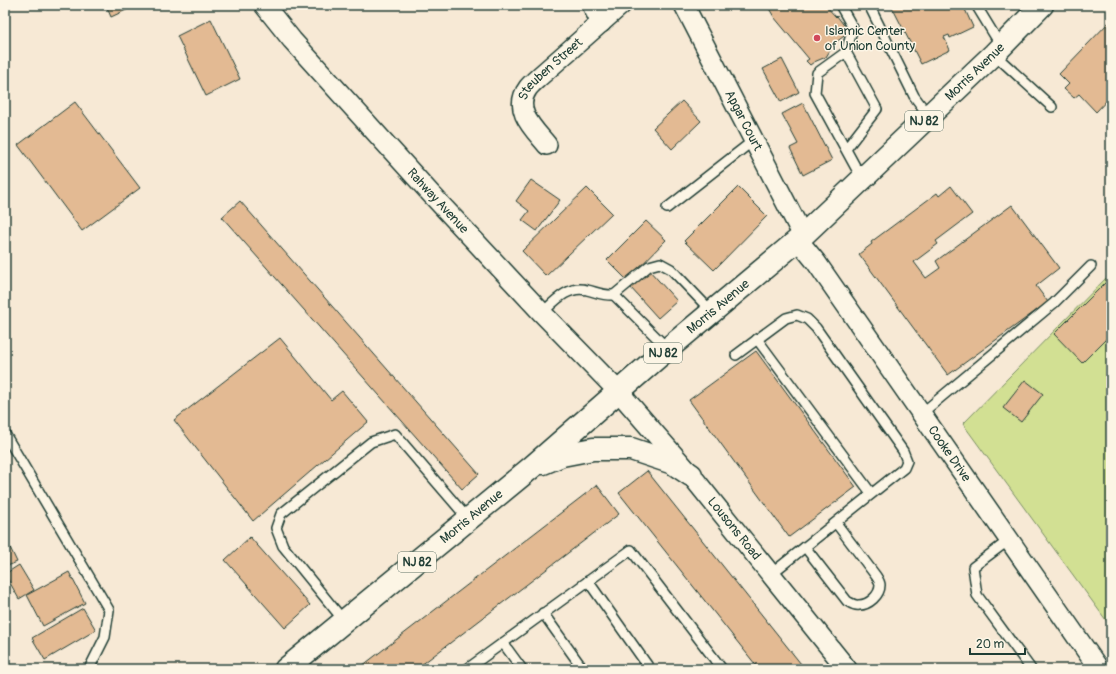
<svg xmlns="http://www.w3.org/2000/svg" width="1116" height="674" font-family="Pangolin,sans-serif">
<style>
.green{fill:#d2e093;stroke:#788e64}
.building{fill:#e3ba93;stroke:#1f3d34}
.lines{fill:none;stroke-linecap:round;stroke-linejoin:round}
.service-casing{stroke:#1f3d34;stroke-width:12}
.minor-casing{stroke:#1f3d34;stroke-width:22}
.primary-casing{stroke:#1f3d34;stroke-width:25}
.service{stroke:#fcf5e5;stroke-width:9}
.minor{stroke:#fcf5e5;stroke-width:19}
.primary{stroke:#fcf5e5;stroke-width:22}
.poi-dot{fill:#d1495b;stroke:#fcf5e5;stroke-width:1.5}
.labels{text-anchor:middle;dominant-baseline:central;stroke-width:3;stroke-linejoin:round;paint-order:stroke}
.shield{fill:#fcf5e5;stroke:#617469;stroke-width:1}
.shield-label{font-size:12px;font-weight:bold;fill:#1f3d34}
.poi-label{font-size:13px;fill:#1f3d34;stroke:#fcf5e5;text-anchor:start}
.street-label{font-size:13px;fill:#1f3d34;stroke:#fcf5e5}
</style>
<rect width="100%" height="100%" fill="#f7e9d5"/>
<filter id="ink" filterUnits="userSpaceOnUse"><feTurbulence type="fractalNoise" baseFrequency=".025" numOctaves="2"/><feDisplacementMap in="SourceGraphic" scale="8" xChannelSelector="R" yChannelSelector="G"/><feConvolveMatrix kernelMatrix="1 2 1 2 8 2 1 2 1" color-interpolation-filters="sRGB"/></filter>
<g filter="url(#ink)">
<path class="green" d="M1111,273v354l-148,-203z"/>
<g class="building">
<path d="M106,5h31l-26,12z"/>
<path d="M767,5h58l11,12 1,-1 12,16 -15,12 -8,13 -12,5 -4,3 -4,-4 3,-2 -35,-42z"/>
<path d="M891,5h72l10,22 -23,11 -1,-3 -5,2 6,13 -29,14z"/>
<path d="M211,19l29,60 -34,17 -29,-60z"/>
<path d="M1111,20v76l-15,16 -17,-18 -5,4 -10,-9 5,-5 -10,-10z"/>
<path d="M782,59l17,33 -18,10 -18,-33z"/>
<path d="M682,101l19,20 -29,28 -19,-21z"/>
<path d="M75,102l65,86 -58,43 -64,-86z"/>
<path d="M803,103l29,57 -29,15 -13,-27 8,-4 -16,-30z"/>
<path d="M531,180l29,20 -23,31 -15,-11 7,-9 -13,-10z"/>
<path d="M951,186l21,28 -36,27 2,3 -24,18 12,16 14,-10 -4,-7 76,-56 47,63 -23,18 12,16 -100,73 -89,-121 13,-10 -1,-2 66,-49 2,3z"/>
<path d="M738,187l29,29 -53,54 -30,-29z"/>
<path d="M587,188l25,25 -66,63 -24,-25z"/>
<path d="M240,201l239,273 -17,15 -240,-272z"/>
<path d="M646,221l20,19 -39,40 -20,-20z"/>
<path d="M649,270l28,31 -19,17 -28,-31z"/>
<path d="M1111,277v57l-29,29 -28,-29z"/>
<path d="M280,338l51,62 11,-9 26,31 -115,99 -79,-101z"/>
<path d="M756,351l100,136 -67,50 -100,-137z"/>
<path d="M1025,380l18,14 -22,28 -18,-14z"/>
<path d="M647,471l158,198h-46l-140,-176z"/>
<path d="M597,485l22,29 -203,155h-52l-2,-3z"/>
<path d="M5,537l12,25 -12,5z"/>
<path d="M250,537l60,68 -25,23 -60,-68z"/>
<path d="M19,565l15,25 -15,9 -14,-25z"/>
<path d="M69,572l16,31 -42,23 -16,-31z"/>
<path d="M83,608l13,22 -51,30 -13,-22z"/>
</g>
<g class="lines">
<g class="service-casing">
<g id="service">
<path d="M840,5l13,23 -7,24"/>
<path d="M869,5l45,91 15,20"/>
<path d="M976,5l25,41"/>
<path d="M994,54l58,53"/>
<path d="M846,149l31,-40 -31,-57 -29,21 -2,20 47,86"/>
<path d="M667,208l87,-68"/>
<path d="M614,295l54,54"/>
<path d="M542,313c12,-11 26,-28 45,-23 9,2 17,6 27,5l35,-29 11,-3 11,6 41,43"/>
<path d="M757,339l114,154"/>
<path d="M736,355l50,-37 11,-3 10,4 9,9 87,123 4,10 -3,7 -133,106"/>
<path d="M922,413l132,-110 37,-37"/>
<path d="M5,434l104,176 -4,27 -16,32"/>
<path d="M1009,540l-36,27 4,28 54,74"/>
<path d="M805,547l42,54c4,2 7,5 12,4 10,0 21,-10 21,-20 0,-3 -2,-6 -4,-9l-40,-53"/>
<path d="M588,581l62,88"/>
<path d="M543,613l40,56"/>
<path d="M344,621l-61,-75 -7,-18 5,-14 90,-72 24,-8 74,86"/>
<path d="M503,643l19,26"/>
<path d="M467,669l164,-119 91,119"/>
</g>
</g>
<g class="minor-casing">
<g id="minor">
<path id="s1" d="M264,5l28,35 140,155 110,118 76,78 73,84 156,194"/>
<path d="M592,5l9,18"/>
<path id="s2" d="M684,5l119,231"/>
<path id="s3" d="M547,145c-13,-16 -35,-35 -19,-57 3,-4 7,-7 11,-11l82,-72"/>
<path id="s4" d="M798,240l18,22 283,407"/>
</g>
</g>
<g class="primary-casing">
<g id="primary">
<path d="M543,463l19,-8 31,-6h38l42,14 18,12"/>
<path id="s5" d="M286,669l246,-202 126,-110 140,-117 196,-186 48,-49"/>
</g>
</g>
<use href="#service" class="service"/>
<use href="#minor" class="minor"/>
<use href="#primary" class="primary"/>
</g>
</g>
<circle class="poi-dot" cx="817" cy="38" r="4"/>
<g class="labels">
<g class="shield">
<rect x="905" y="111" width="38" height="20" rx="3"/>
<rect x="644" y="343" width="38" height="20" rx="3"/>
<rect x="398" y="552" width="38" height="20" rx="3"/>
</g>
<g class="shield-label">
<text x="924" y="121">NJ 82</text>
<text x="663" y="353">NJ 82</text>
<text x="417" y="562">NJ 82</text>
</g>
<g class="poi-label">
<text x="825" y="31">Islamic Center<tspan x="825" dy="15">of Union County</tspan></text>
</g>
<g class="street-label">
<text stroke="none"><textPath href="#s3" startOffset="95">Steuben Street</textPath></text>
<text stroke="none"><textPath href="#s5" startOffset="912">Morris Avenue</textPath></text>
<text stroke="none"><textPath href="#s2" startOffset="130">Apgar Court</textPath></text>
<text stroke="none"><textPath href="#s1" startOffset="262">Rahway Avenue</textPath></text>
<text stroke="none"><textPath href="#s5" startOffset="564">Morris Avenue</textPath></text>
<text stroke="none"><textPath href="#s4" startOffset="262">Cooke Drive</textPath></text>
<text stroke="none"><textPath href="#s5" startOffset="240">Morris Avenue</textPath></text>
<text stroke="none"><textPath href="#s1" startOffset="704">Lousons Road</textPath></text>
</g>
</g>
<rect width="1116" height="674" fill="none" stroke="#fcf5e5" stroke-width="20"/>
<rect x="10" y="10" width="1096" height="654" fill="none" stroke="#1f3d34" stroke-width="1.5" filter="url(#ink)"/>
<path d="M970 648v6h55v-6" fill="none" stroke="#1f3d34" stroke-width="2"/>
<text x="976" y="648" font-size="12" fill="#1f3d34" stroke="#fcf5e5" stroke-width="3" paint-order="stroke">20 m</text>
</svg>
